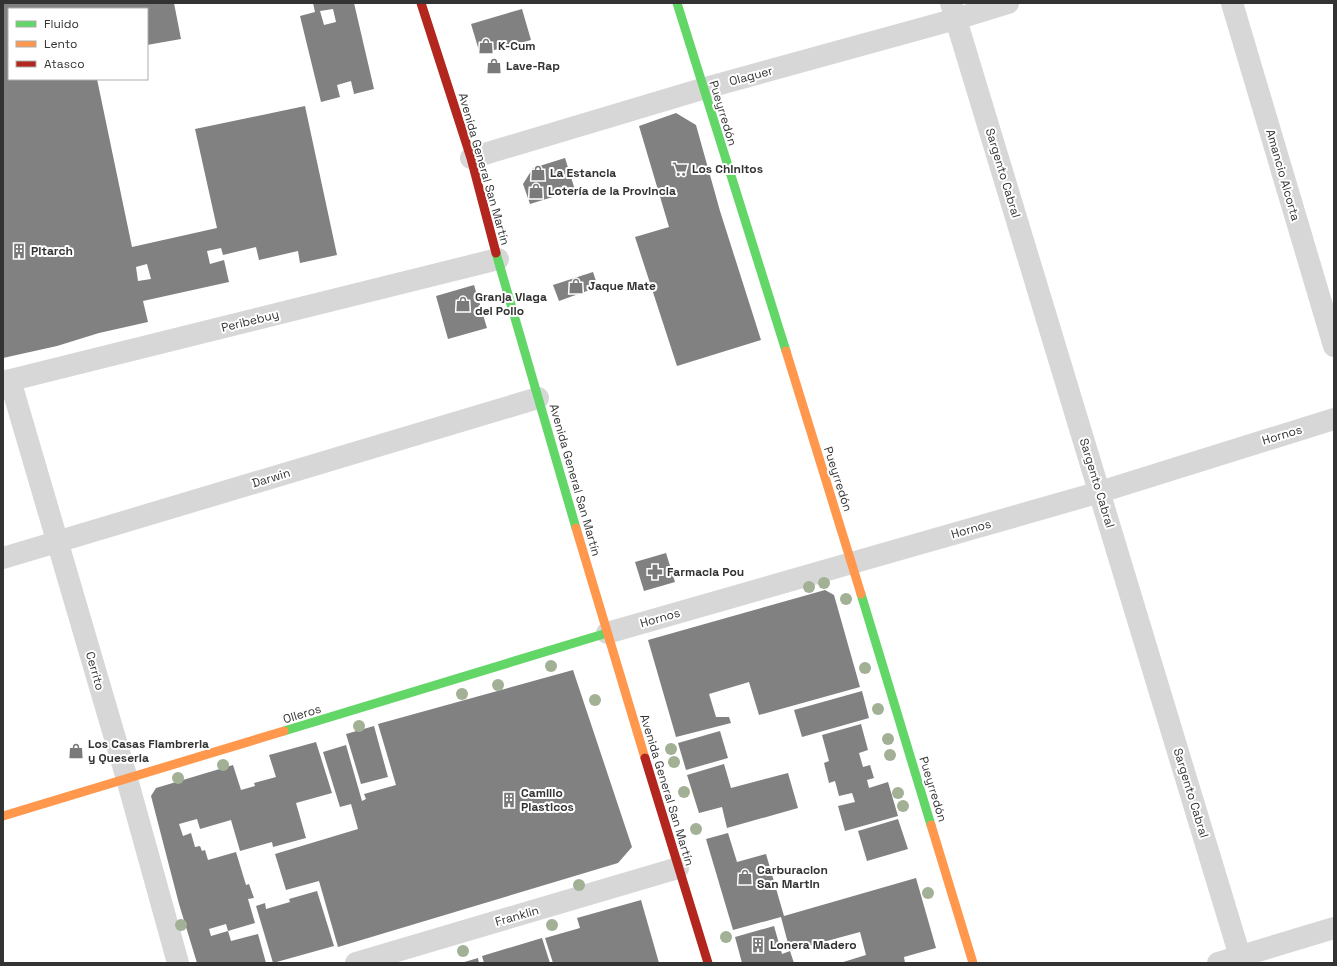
<svg xmlns="http://www.w3.org/2000/svg" width="1337" height="966" font-family="'Space Grotesk',sans-serif">
<style>
.building{fill:#818181;fill-rule:evenodd}
.lines{fill:none;stroke-linecap:round;stroke-linejoin:round}
.street{stroke:#d7d7d7;stroke-width:22}
.fast{stroke:#63d668;stroke-width:9}
.slow{stroke:#ff974d;stroke-width:9}
.jam{stroke:#b3261e;stroke-width:9}
.tree{fill:#a2b095}
.labels{text-anchor:middle;dominant-baseline:central;stroke-width:4;stroke-linejoin:round;paint-order:stroke}
.poi-label{font-size:12px;font-weight:bold;fill:#333;stroke:#fff;text-anchor:start}
.street-label{font-size:12px;fill:#333;stroke:#fff}
</style>
<rect width="100%" height="100%" fill="#fff"/>
<g class="building">
<path d="M3,3h171l7,36 -34,6v-36h-138v70h88l35,168 85,-19 -22,-99 110,-23 32,149 -37,8 -2,-12 -39,9 -3,-13 -33,8 -2,-7 -14,3 3,13 14,-4 5,22 -86,19 5,21 -49,11 -42,13 -54,12zM147,264l4,15 -13,2 -2,-14z"/>
<path d="M313,3h41l20,86 -20,5 -3,-13 -14,4 3,12 -19,5 -21,-86 15,-4zM333,9l3,13 -12,3 -4,-14z"/>
<path d="M522,9l9,31 -51,14 -9,-30z"/>
<path d="M676,113l20,12 24,86 41,129 -84,26 -42,-129 34,-10 -30,-101z"/>
<path d="M565,158l10,32 -45,14 -7,-20 10,-16z"/>
<path d="M593,272l5,15 -39,14 -6,-16z"/>
<path d="M474,285l13,43 -39,11 -12,-43z"/>
<path d="M666,553l9,29 -31,9 -9,-29z"/>
<path d="M825,590l9,5 26,92 -101,28 -10,-33 -40,12 7,23h13l2,6 -55,14 -28,-97z"/>
<path d="M573,670l59,177 -14,16 -280,84 -19,-66 -33,9 -11,-36 83,-25 -7,-25 -11,3 -17,-55 23,-7 16,56 4,-2 -2,-5 32,-9 -18,-61z"/>
<path d="M862,691l7,27 -67,19 -8,-27z"/>
<path d="M861,724l7,26 -9,3 4,14 7,-2 4,13 -7,2 2,8 19,-6 10,34 -53,15 -7,-25 17,-4 -3,-9 -13,3 -4,-15 -6,2 -5,-20 5,-2 -7,-26z"/>
<path d="M374,726l14,51 -27,7 -15,-50z"/>
<path d="M720,731l8,27 -42,12 -8,-27z"/>
<path d="M316,742l16,51 -36,10 10,35 -33,9 -1,-5 -32,9 -9,-31 -31,9 -3,-10 -18,5 4,12 8,-3 4,14 5,-1 2,5 3,-1 3,10 28,-8 10,33 3,-1 5,14 -6,1 7,24 -27,8 -2,-7 -17,5 2,7 17,-5 3,10 27,-7 8,29h-69l-18,-59 -28,-108 5,-8 77,-23 8,25 14,-4 -1,-3 22,-6 -7,-22z"/>
<path d="M724,764l7,24 57,-15 10,35 -71,20 -5,-21 -23,6 -12,-38z"/>
<path d="M898,819l10,30 -41,12 -9,-30z"/>
<path d="M728,833l9,29 29,-8 18,62 132,-38 20,70 -32,9 1,6h-65l26,-8 -6,-23 -70,19 -9,-34 -48,13 -27,-91z"/>
<path d="M317,891l17,55 -61,17 -17,-57 9,-3 1,6 24,-7 -1,-3z"/>
<path d="M641,900l18,63h-106l-8,-25 35,-10 -3,-10z"/>
<path d="M774,926l8,28 8,-3 4,12h-52l-7,-26z"/>
<path d="M542,938l8,25h-66l-2,-7z"/>
<path d="M478,958l1,5h-18z"/>
</g>
<g class="lines">
<g class="street">
<path d="M951,3l291,960"/>
<path d="M1232,3l102,343"/>
<path d="M471,158l231,-69 254,-70 52,-16"/>
<path d="M10,380l117,399 51,184"/>
<path d="M3,382l495,-123"/>
<path d="M3,558l535,-160"/>
<path d="M607,633l493,-141 234,-73"/>
<path d="M356,963l322,-95"/>
<path d="M1218,963l116,-35"/>
</g>
<g class="fast">
<path d="M677,3l109,348"/>
<path d="M496,253l80,275"/>
<path d="M861,594l70,231"/>
<path d="M284,731l323,-98"/>
</g>
<g class="slow">
<path d="M786,351l75,243"/>
<path d="M576,528l69,230"/>
<path d="M3,816l281,-85"/>
<path d="M931,825l42,138"/>
</g>
<g class="jam">
<path d="M421,3l50,155 25,95"/>
<path d="M645,758l63,205"/>
</g>
</g>
<g class="tree">
<circle cx="824" cy="583" r="6"/>
<circle cx="809" cy="587" r="6"/>
<circle cx="846" cy="599" r="6"/>
<circle cx="551" cy="666" r="6"/>
<circle cx="865" cy="668" r="6"/>
<circle cx="498" cy="685" r="6"/>
<circle cx="462" cy="694" r="6"/>
<circle cx="595" cy="700" r="6"/>
<circle cx="878" cy="709" r="6"/>
<circle cx="359" cy="726" r="6"/>
<circle cx="888" cy="739" r="6"/>
<circle cx="671" cy="749" r="6"/>
<circle cx="890" cy="755" r="6"/>
<circle cx="674" cy="762" r="6"/>
<circle cx="223" cy="765" r="6"/>
<circle cx="178" cy="778" r="6"/>
<circle cx="684" cy="792" r="6"/>
<circle cx="898" cy="793" r="6"/>
<circle cx="903" cy="806" r="6"/>
<circle cx="696" cy="829" r="6"/>
<circle cx="579" cy="885" r="6"/>
<circle cx="928" cy="893" r="6"/>
<circle cx="181" cy="925" r="6"/>
<circle cx="552" cy="925" r="6"/>
<circle cx="726" cy="937" r="6"/>
<circle cx="463" cy="951" r="6"/>
</g>
<defs>
<g id="shop-bare" transform="scale(1.2)"><path d="M-5-2.5h2.3a2.7 3.5 0 0 1 5.4 0H5L5.5 6h-11ZM-1.5-2.5h3a1.5 2.3 0 0 0-3 0Z" fill="#7a7a7a" stroke="#fff" stroke-width="2.5" paint-order="stroke"/></g>
<g id="supermarket-bare" transform="scale(1.2)"><path d="M-6-5.5h2.5l.6 2H6L4.5 2H-2.5L-4.4-4H-6ZM-1.5 3.2a1.3 1.3 0 1 0 .1 0ZM3 3.2a1.3 1.3 0 1 0 .1 0Z" fill="#7a7a7a" stroke="#fff" stroke-width="2.5" paint-order="stroke"/></g>
<g id="building-bare" transform="scale(1.2)"><path d="M-4-6H4V6H1V3H-1V6H-4ZM-2.5-4.3h1.7v1.8h-1.7ZM.8-4.3h1.7v1.8H.8ZM-2.5-1h1.7V.8h-1.7ZM.8-1h1.7V.8H.8Z" fill="#7a7a7a" stroke="#fff" stroke-width="2.5" paint-order="stroke"/></g>
<g id="pharmacy-bare" transform="scale(1.2)"><path d="M-2-6h4v4h4v4h-4v4h-4v-4h-4v-4h4Z" fill="#7a7a7a" stroke="#fff" stroke-width="2.5" paint-order="stroke"/></g>
</defs>
<g fill-rule="evenodd">
<use href="#shop-bare" x="486" y="46"/>
<use href="#shop-bare" x="494" y="66"/>
<use href="#supermarket-bare" x="680" y="169"/>
<use href="#shop-bare" x="538" y="173"/>
<use href="#shop-bare" x="536" y="191"/>
<use href="#building-bare" x="19" y="251"/>
<use href="#shop-bare" x="576" y="286"/>
<use href="#shop-bare" x="463" y="304"/>
<use href="#pharmacy-bare" x="655" y="572"/>
<use href="#shop-bare" x="76" y="751"/>
<use href="#building-bare" x="509" y="800"/>
<use href="#shop-bare" x="745" y="877"/>
<use href="#building-bare" x="758" y="945"/>
</g>
<g class="labels">
<g class="poi-label">
<text x="498" y="46">K-Cum</text>
<text x="506" y="66">Lave-Rap</text>
<text x="692" y="169">Los Chinitos</text>
<text x="550" y="173">La Estancia</text>
<text x="548" y="191">Lotería de la Provincia</text>
<text x="31" y="251">Pitarch</text>
<text x="588" y="286">Jaque Mate</text>
<text x="475" y="297">Granja Viaga<tspan x="475" dy="14">del Pollo</tspan></text>
<text x="667" y="572">Farmacia Pou</text>
<text x="88" y="744">Los Casas Fiambreria<tspan x="88" dy="14">y Queseria</tspan></text>
<text x="521" y="793">Camillo<tspan x="521" dy="14">Plasticos</tspan></text>
<text x="757" y="870">Carburacion<tspan x="757" dy="14">San Martin</tspan></text>
<text x="770" y="945">Lonera Madero</text>
</g>
<g class="street-label">
<text transform="translate(751 76) rotate(-15)">Olaguer</text>
<text transform="translate(723 113) rotate(73)">Pueyrredón</text>
<text transform="translate(484 169) rotate(74)">Avenida General San Martín</text>
<text transform="translate(1003 173) rotate(73)">Sargento Cabral</text>
<text transform="translate(1283 175) rotate(74)">Amancio Alcorta</text>
<text transform="translate(250 321) rotate(-14)">Peribebuy</text>
<text transform="translate(1282 435) rotate(-17)">Hornos</text>
<text transform="translate(271 478) rotate(-17)">Darwin</text>
<text transform="translate(838 479) rotate(72)">Pueyrredón</text>
<text transform="translate(575 480) rotate(74)">Avenida General San Martín</text>
<text transform="translate(1097 483) rotate(73)">Sargento Cabral</text>
<text transform="translate(971 529) rotate(-16)">Hornos</text>
<text transform="translate(660 618) rotate(-16)">Hornos</text>
<text transform="translate(95 671) rotate(74)">Cerrito</text>
<text transform="translate(302 714) rotate(-17)">Olleros</text>
<text transform="translate(933 789) rotate(73)">Pueyrredón</text>
<text transform="translate(667 790) rotate(73)">Avenida General San Martín</text>
<text transform="translate(1191 793) rotate(73)">Sargento Cabral</text>
<text transform="translate(517 916) rotate(-16)">Franklin</text>
</g>
</g>
<rect width="1337" height="966" fill="none" stroke="#333333" stroke-width="8"/>
<rect x="8" y="8" width="140" height="72" fill="#ffffff" stroke="#adadad"/>
<rect x="16" y="21" width="20" height="6" fill="#63d668" stroke="#adadad"/>
<text x="44" y="28" font-size="12" fill="#333333">Fluido</text>
<rect x="16" y="41" width="20" height="6" fill="#ff974d" stroke="#adadad"/>
<text x="44" y="48" font-size="12" fill="#333333">Lento</text>
<rect x="16" y="61" width="20" height="6" fill="#b3261e" stroke="#adadad"/>
<text x="44" y="68" font-size="12" fill="#333333">Atasco</text>
</svg>
